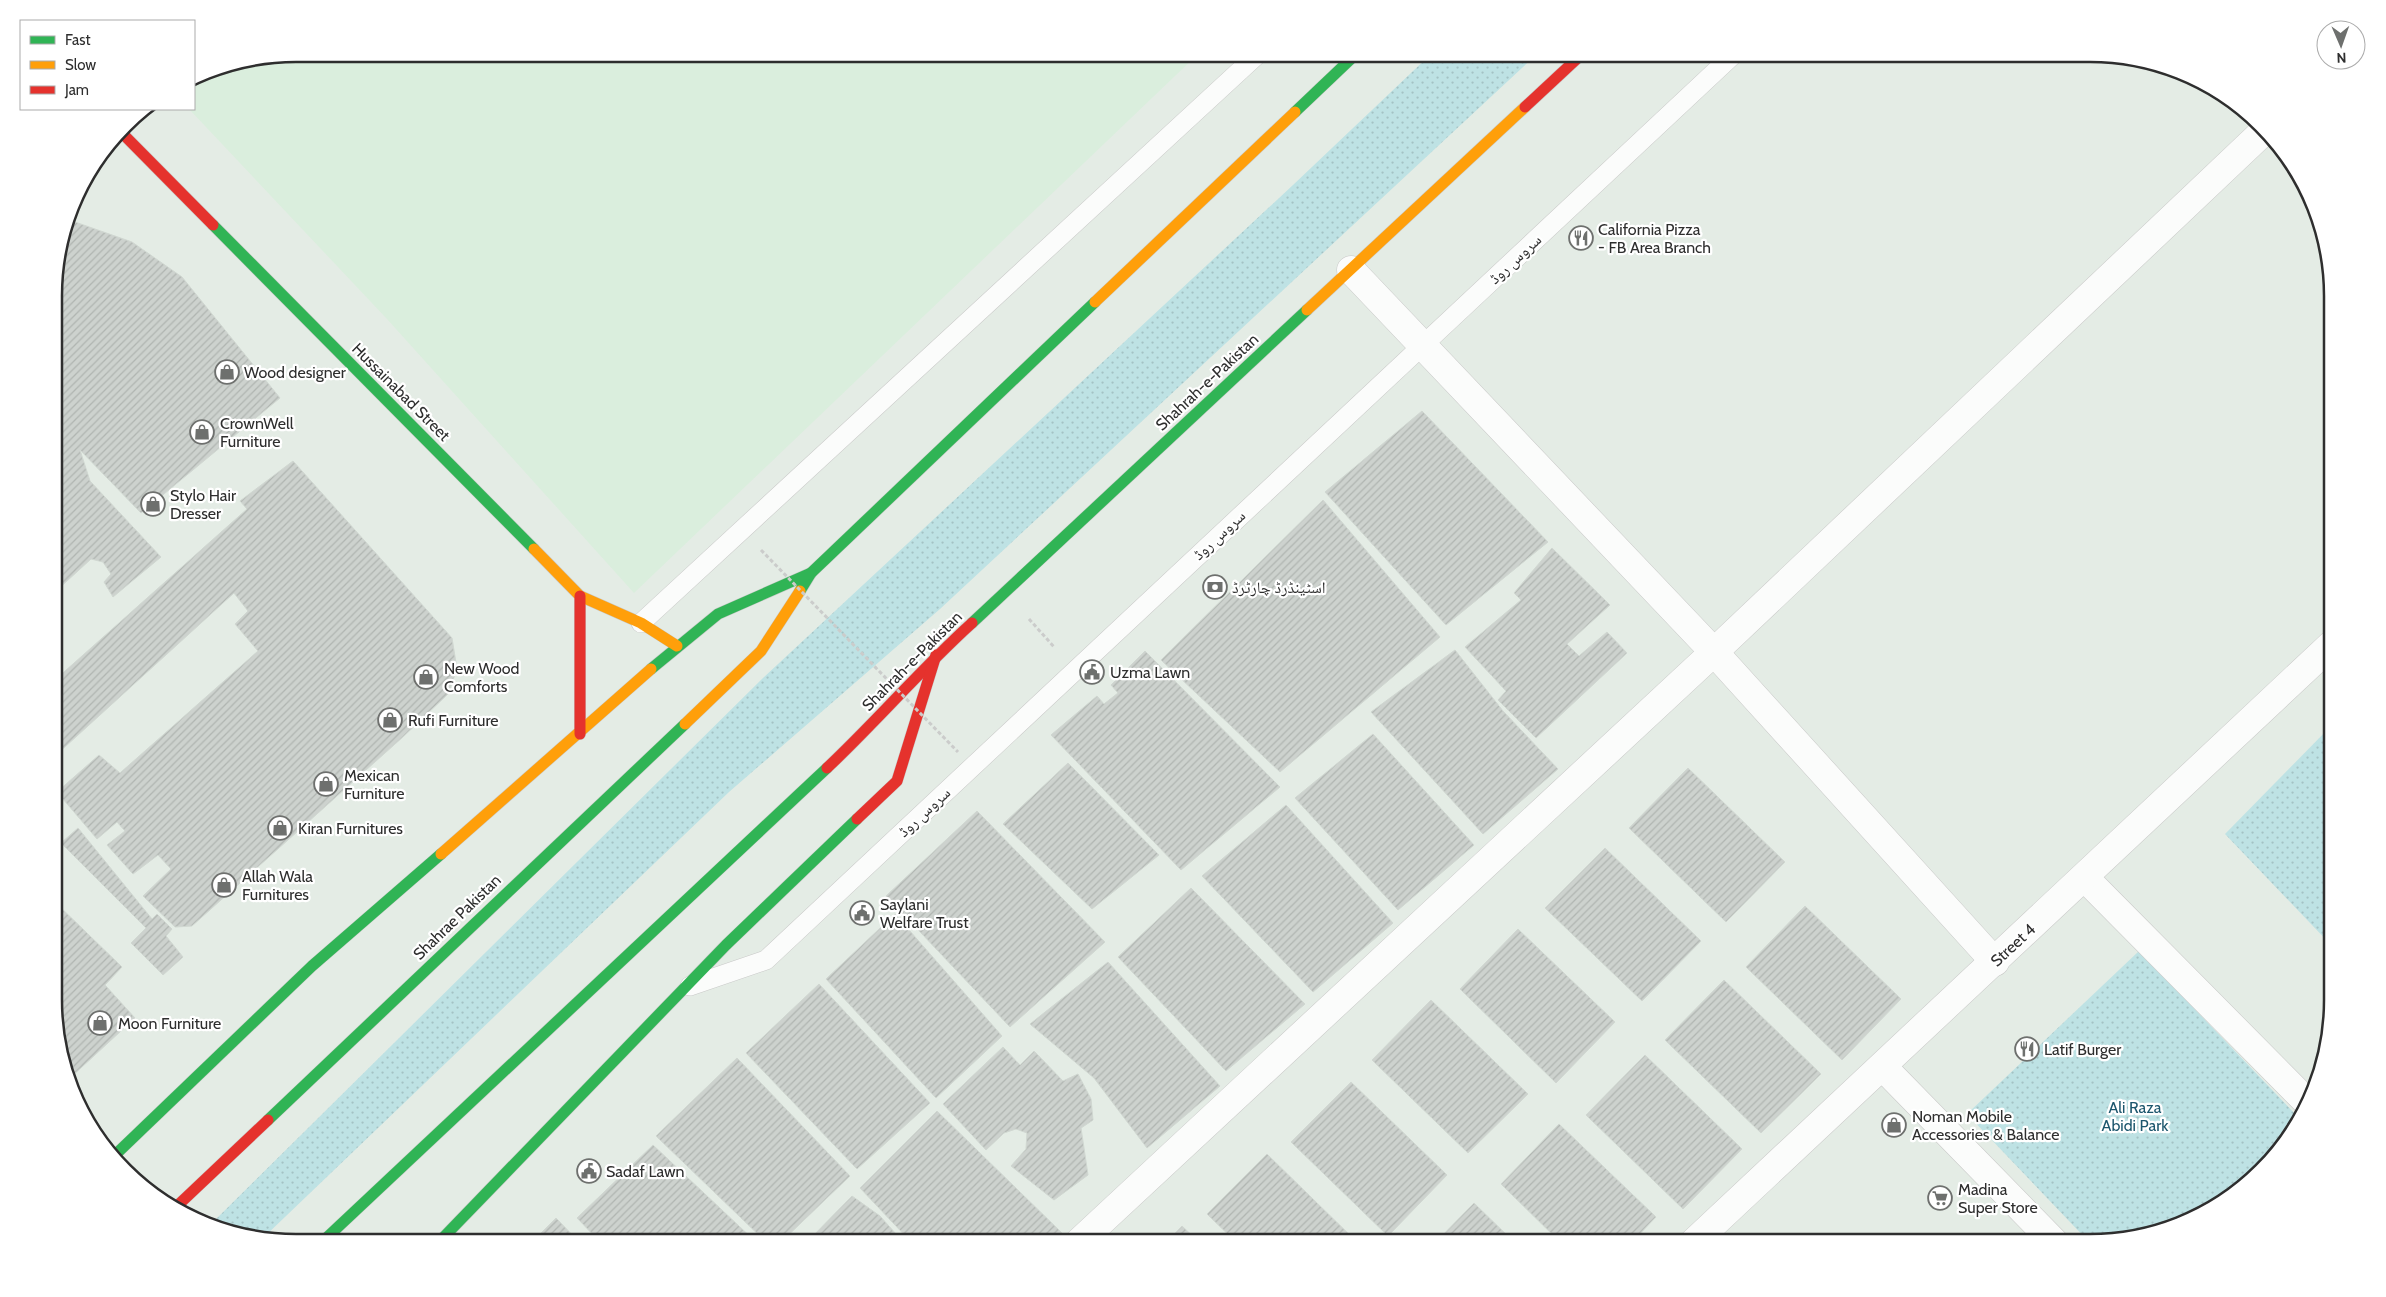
<svg xmlns="http://www.w3.org/2000/svg" width="2386" height="1297" font-family="Cabin,'Noto Naskh Arabic',sans-serif">
<style>
.education{fill:#daeedd}
.park{fill:url(#park-dots)}
.building{fill:url(#building-hatch);stroke:#d0d7d1}
.lines{fill:none;stroke-linecap:round;stroke-linejoin:round}
.lane-casing{stroke:#c9c9c8;stroke-width:20}
.street-casing{stroke:#c9c9c8;stroke-width:29}
.fast-casing{stroke:#c9c9c8;stroke-width:12}
.slow-casing{stroke:#c9c9c8;stroke-width:12}
.jam-casing{stroke:#c9c9c8;stroke-width:12}
.path{stroke:#cbcccb;stroke-width:3;stroke-dasharray:4 2.5;stroke-linecap:butt}
.lane{stroke:#fbfcfb;stroke-width:19}
.street{stroke:#fbfcfb;stroke-width:28}
.fast{stroke:#30b455;stroke-width:11}
.slow{stroke:#ff9f0a;stroke-width:11}
.jam{stroke:#e5322d;stroke-width:11}
.path-bridge{stroke:#cbcccb;stroke-width:3;stroke-dasharray:4 2.5;stroke-linecap:butt}
.labels{text-anchor:middle;dominant-baseline:central;stroke-width:4.5;stroke-linejoin:round;paint-order:stroke}
.poi-label{font-size:16px;fill:#2e2e2e;stroke:#fff;text-anchor:start}
.street-label{font-size:16px;fill:#2e2e2e;stroke:#fff}
.park-label{font-size:16px;fill:#1c566d;stroke:#fff}
.rim{fill:none;stroke:#2e2e2e;stroke-width:2.5}
</style>
<defs>
<pattern id="park-dots" width="8" height="8" patternUnits="userSpaceOnUse" patternTransform="scale(1.25)"><rect width="8" height="8" fill="#bee2e4"/><path d="M2 2h.1M6 6h.1" fill="none" stroke="#a4c2c4" stroke-width="1.8" stroke-linecap="round"/></pattern>
<pattern id="building-hatch" width="6" height="6" patternUnits="userSpaceOnUse" patternTransform="scale(1.25)"><rect width="6" height="6" fill="#cdd2ce"/><path d="M-1 1l2-2M0 6l6-6M5 7l2-2" fill="none" stroke="#b0b5b1"/></pattern>
</defs>
<rect width="100%" height="100%" fill="#e4ece5"/>
<path class="education" d="M297,54h901l-564,539 -247,-274 -198,-210h5v-30l10,-7z"/>
<g class="park">
<path d="M1431,54h106l-597,555 -211,183 -467,447 -28,-4 -25,-9 554,-548 530,-493z"/>
<path d="M2331,726l1,220 -107,-112z"/>
<path d="M2139,951l161,168 -28,42 -48,41 -57,28 -62,13h-15l-123,-129z"/>
</g>
<g class="building">
<path d="M75,222l57,20 50,35 98,121 -139,115 -61,-63 10,31 71,76 -48,40 -9,-15 7,-8 -8,-12 -12,-3 -36,33 -1,-311 16,-58z"/>
<path d="M1422,411l126,131 -102,83 -121,-133z"/>
<path d="M293,461l159,177 5,31 -9,25 -44,42 -212,190 -17,1 -32,-31 28,-27 -13,-14 -25,19 -26,-29 18,-14 -8,-9 -20,17 -40,-47 42,-37 21,18 138,-122 -23,-27 13,-13 -14,-18 -179,163v-76l192,-171 -7,-8z"/>
<path d="M1323,500l117,137 -160,135 -119,-112z"/>
<path d="M1552,548l58,57 -43,39 12,12 28,-24 20,21 -91,85 -38,-38 8,-9 -41,-44 56,-47 -7,-7z"/>
<path d="M1455,650l48,61 55,58 -75,65 -112,-122z"/>
<path d="M1145,651l135,136 -99,83 -130,-135 46,-39 7,8 14,-11 -7,-8z"/>
<path d="M1373,734l101,111 -76,65 -103,-112z"/>
<path d="M1068,763l91,92 -67,54 -89,-85z"/>
<path d="M1688,768l97,94 -59,60 -97,-94z"/>
<path d="M1286,805l107,118 -80,69 -111,-116z"/>
<path d="M977,811l128,131 -95,85 -124,-131z"/>
<path d="M78,828l74,91 5,-5 15,15 -6,7 17,21 -20,18 -32,-32 15,-15 -85,-85z"/>
<path d="M1605,848l96,93 -59,60 -97,-93z"/>
<path d="M1191,888l114,116 -79,67 -108,-114z"/>
<path d="M56,903l66,64 -17,18 30,33 -66,61 -13,-47z"/>
<path d="M1805,906l96,93 -59,61 -96,-93z"/>
<path d="M895,914l107,122 -66,62 -110,-119z"/>
<path d="M1518,929l97,93 -59,61 -96,-94z"/>
<path d="M1108,962l112,124 -73,62 -53,-70 -64,-54z"/>
<path d="M1724,980l97,94 -60,59 -96,-93z"/>
<path d="M819,984l111,119 -73,66 -111,-116z"/>
<path d="M1431,1000l97,94 -60,59 -96,-93z"/>
<path d="M1003,1047l17,18 14,-14 29,30 15,-7 13,25 2,21 -12,8 7,47 -34,25 -43,-34 15,-17 1,-16 -11,-4 -12,4 -18,17 -43,-46z"/>
<path d="M1645,1055l97,94 -59,60 -97,-94z"/>
<path d="M737,1058l113,118 -70,67h-13l-111,-107z"/>
<path d="M1351,1082l96,93 -59,61 -97,-94z"/>
<path d="M937,1111l125,122 -14,10h-136l-52,-55z"/>
<path d="M1559,1124l97,93 -25,26h-70l-60,-59z"/>
<path d="M653,1145l104,98h-156l-24,-25z"/>
<path d="M1267,1154l91,89h-121l-30,-29z"/>
<path d="M852,1196l28,20 24,27h-89l-4,-5z"/>
<path d="M1474,1203l41,40h-80z"/>
<path d="M556,1218l24,25h-49z"/>
<path d="M1182,1226l18,17h-34z"/>
</g>
<g class="lines">
<g class="lane-casing">
<g id="lane">
<path d="M641,623l617,-569"/>
<path d="M690,986l76,-26 968,-906"/>
</g>
</g>
<g class="street-casing">
<g id="street">
<path d="M1351,270l363,382 281,310"/>
<path d="M2085,878l223,225"/>
<path d="M1883,1067l172,176"/>
<path d="M1078,1243l636,-591 550,-521"/>
<path d="M1693,1243l638,-598"/>
</g>
</g>
<g class="fast-casing">
<g id="fast">
<path d="M1295,112l61,-58"/>
<path d="M213,225l321,324"/>
<path d="M800,591l11,-18 284,-271"/>
<path d="M972,623l335,-313"/>
<path d="M651,669l67,-55 93,-41"/>
<path d="M268,1120l417,-396"/>
<path d="M114,1156l198,-190 129,-112"/>
<path d="M321,1243l506,-475"/>
<path d="M438,1243l288,-298 131,-126"/>
</g>
</g>
<g class="slow-casing">
<g id="slow">
<path d="M1095,302l200,-190"/>
<path d="M1307,310l218,-203"/>
<path d="M534,549l46,47 61,27 36,23"/>
<path d="M685,724l76,-73 39,-60"/>
<path d="M441,854l210,-185"/>
</g>
</g>
<g class="jam-casing">
<g id="jam">
<path d="M1525,107l57,-53"/>
<path d="M122,133l91,92"/>
<path d="M580,596v138"/>
<path d="M827,768c50,-47 94,-99 145,-145"/>
<path d="M857,819l40,-38 39,-126"/>
<path d="M176,1207l92,-87"/>
</g>
</g>
<path class="path" d="M1029,619l26,29"/>
<use href="#lane" class="lane"/>
<use href="#street" class="street"/>
<use href="#fast" class="fast"/>
<use href="#slow" class="slow"/>
<use href="#jam" class="jam"/>
<path class="path-bridge" d="M761,550l197,202"/>
</g>
<defs>
<g id="restaurant-ring" transform="scale(1.25)"><circle r="9.5" fill="#fff" stroke="#6e706e" stroke-width="1.5"/><path d="M-5-6h1v4h1v-4h1v4h1v-4h1v5L-1.5 .5V6h-2V.5L-5-1ZM5-6V6H3V1.5H1.5Q1.5-4 5-6Z" fill="#6e706e"/></g>
<g id="shop-ring" transform="scale(1.25)"><circle r="9.5" fill="#fff" stroke="#6e706e" stroke-width="1.5"/><path d="M-5-2.5h2.3a2.7 3.5 0 0 1 5.4 0H5L5.5 6h-11ZM-1.5-2.5h3a1.5 2.3 0 0 0-3 0Z" fill="#6e706e"/></g>
<g id="bank-ring" transform="scale(1.25)"><circle r="9.5" fill="#fff" stroke="#6e706e" stroke-width="1.5"/><path d="M-6-4H6V4H-6ZM0-2.3a2.3 2.3 0 1 0 0 4.6a2.3 2.3 0 1 0 0-4.6Z" fill="#6e706e"/></g>
<g id="civic-ring" transform="scale(1.25)"><circle r="9.5" fill="#fff" stroke="#6e706e" stroke-width="1.5"/><path d="M-.6-6.5H3V-4.5H.6V-3L4-1V1h2V6H-6V1h2V-1L-.6-3ZM-1.2 2.5V6h2.4V2.5Z" fill="#6e706e"/></g>
<g id="supermarket-ring" transform="scale(1.25)"><circle r="9.5" fill="#fff" stroke="#6e706e" stroke-width="1.5"/><path d="M-6-5.5h2.5l.6 2H6L4.5 2H-2.5L-4.4-4H-6ZM-1.5 3.2a1.3 1.3 0 1 0 .1 0ZM3 3.2a1.3 1.3 0 1 0 .1 0Z" fill="#6e706e"/></g>
</defs>
<g fill-rule="evenodd">
<use href="#restaurant-ring" x="1581" y="238"/>
<use href="#shop-ring" x="227" y="372"/>
<use href="#shop-ring" x="202" y="432"/>
<use href="#shop-ring" x="153" y="504"/>
<use href="#bank-ring" x="1215" y="587"/>
<use href="#civic-ring" x="1092" y="672"/>
<use href="#shop-ring" x="426" y="677"/>
<use href="#shop-ring" x="390" y="720"/>
<use href="#shop-ring" x="326" y="784"/>
<use href="#shop-ring" x="280" y="828"/>
<use href="#shop-ring" x="224" y="885"/>
<use href="#civic-ring" x="862" y="913"/>
<use href="#shop-ring" x="100" y="1023"/>
<use href="#restaurant-ring" x="2027" y="1049"/>
<use href="#shop-ring" x="1894" y="1125"/>
<use href="#civic-ring" x="589" y="1171"/>
<use href="#supermarket-ring" x="1940" y="1198"/>
</g>
<g class="labels">
<g class="poi-label">
<text x="1598" y="229">California Pizza<tspan x="1598" dy="18">- FB Area Branch</tspan></text>
<text x="244" y="372">Wood designer</text>
<text x="220" y="423">CrownWell<tspan x="220" dy="18">Furniture</tspan></text>
<text x="170" y="495">Stylo Hair<tspan x="170" dy="18">Dresser</tspan></text>
<text x="1232" y="587">اسٹینڈرڈ چارٹرڈ</text>
<text x="444" y="668">New Wood<tspan x="444" dy="18">Comforts</tspan></text>
<text x="1110" y="672">Uzma Lawn</text>
<text x="408" y="720">Rufi Furniture</text>
<text x="344" y="775">Mexican<tspan x="344" dy="18">Furniture</tspan></text>
<text x="298" y="828">Kiran Furnitures</text>
<text x="242" y="876">Allah Wala<tspan x="242" dy="18">Furnitures</tspan></text>
<text x="880" y="904">Saylani<tspan x="880" dy="18">Welfare Trust</tspan></text>
<text x="118" y="1023">Moon Furniture</text>
<text x="2044" y="1049">Latif Burger</text>
<text x="1912" y="1116">Noman Mobile<tspan x="1912" dy="18">Accessories &amp; Balance</tspan></text>
<text x="606" y="1171">Sadaf Lawn</text>
<text x="1958" y="1189">Madina<tspan x="1958" dy="18">Super Store</tspan></text>
</g>
<g class="street-label">
<text transform="translate(1515 259) rotate(-43)">سروس روڈ</text>
<text transform="translate(1207 382) rotate(-43)">Shahrah-e-Pakistan</text>
<text transform="translate(401 392) rotate(45)">Hussainabad Street</text>
<text transform="translate(1219 535) rotate(-43)">سروس روڈ</text>
<text transform="translate(912 661) rotate(-45)">Shahrah-e-Pakistan</text>
<text transform="translate(924 812) rotate(-43)">سروس روڈ</text>
<text transform="translate(457 917) rotate(-44)">Shahrae Pakistan</text>
<text transform="translate(2013 945) rotate(-43)">Street 4</text>
</g>
<g class="park-label">
<text x="2135" y="1107">Ali Raza<tspan x="2135" dy="18">Abidi Park</tspan></text>
</g>
</g>
<path d="M0 0H2386V1297H0ZM296 62H2090A234 234 0 0 1 2324 296V1000A234 234 0 0 1 2090 1234H296A234 234 0 0 1 62 1000V296A234 234 0 0 1 296 62Z" fill="#fff" fill-rule="evenodd"/>
<path class="rim" d="M296 62H2090A234 234 0 0 1 2324 296V1000A234 234 0 0 1 2090 1234H296A234 234 0 0 1 62 1000V296A234 234 0 0 1 296 62Z"/>
<rect x="20" y="20" width="175" height="90" fill="#ffffff" stroke="#ababab"/>
<rect x="30" y="36" width="25" height="8" fill="#30b455" stroke="#ababab"/>
<text x="65" y="45" font-size="15" fill="#2e2e2e">Fast</text>
<rect x="30" y="61" width="25" height="8" fill="#ff9f0a" stroke="#ababab"/>
<text x="65" y="70" font-size="15" fill="#2e2e2e">Slow</text>
<rect x="30" y="86" width="25" height="8" fill="#e5322d" stroke="#ababab"/>
<text x="65" y="95" font-size="15" fill="#2e2e2e">Jam</text>
<g transform="translate(2341 45) rotate(178)"><circle r="24" fill="#ffffff" stroke="#ababab"/>
<path d="M0-4L9 19L0 12L-9 19Z" fill="#6e706e"/>
<text y="-8" font-size="14" font-weight="bold" text-anchor="middle" fill="#2e2e2e">N</text>
</g>
</svg>
